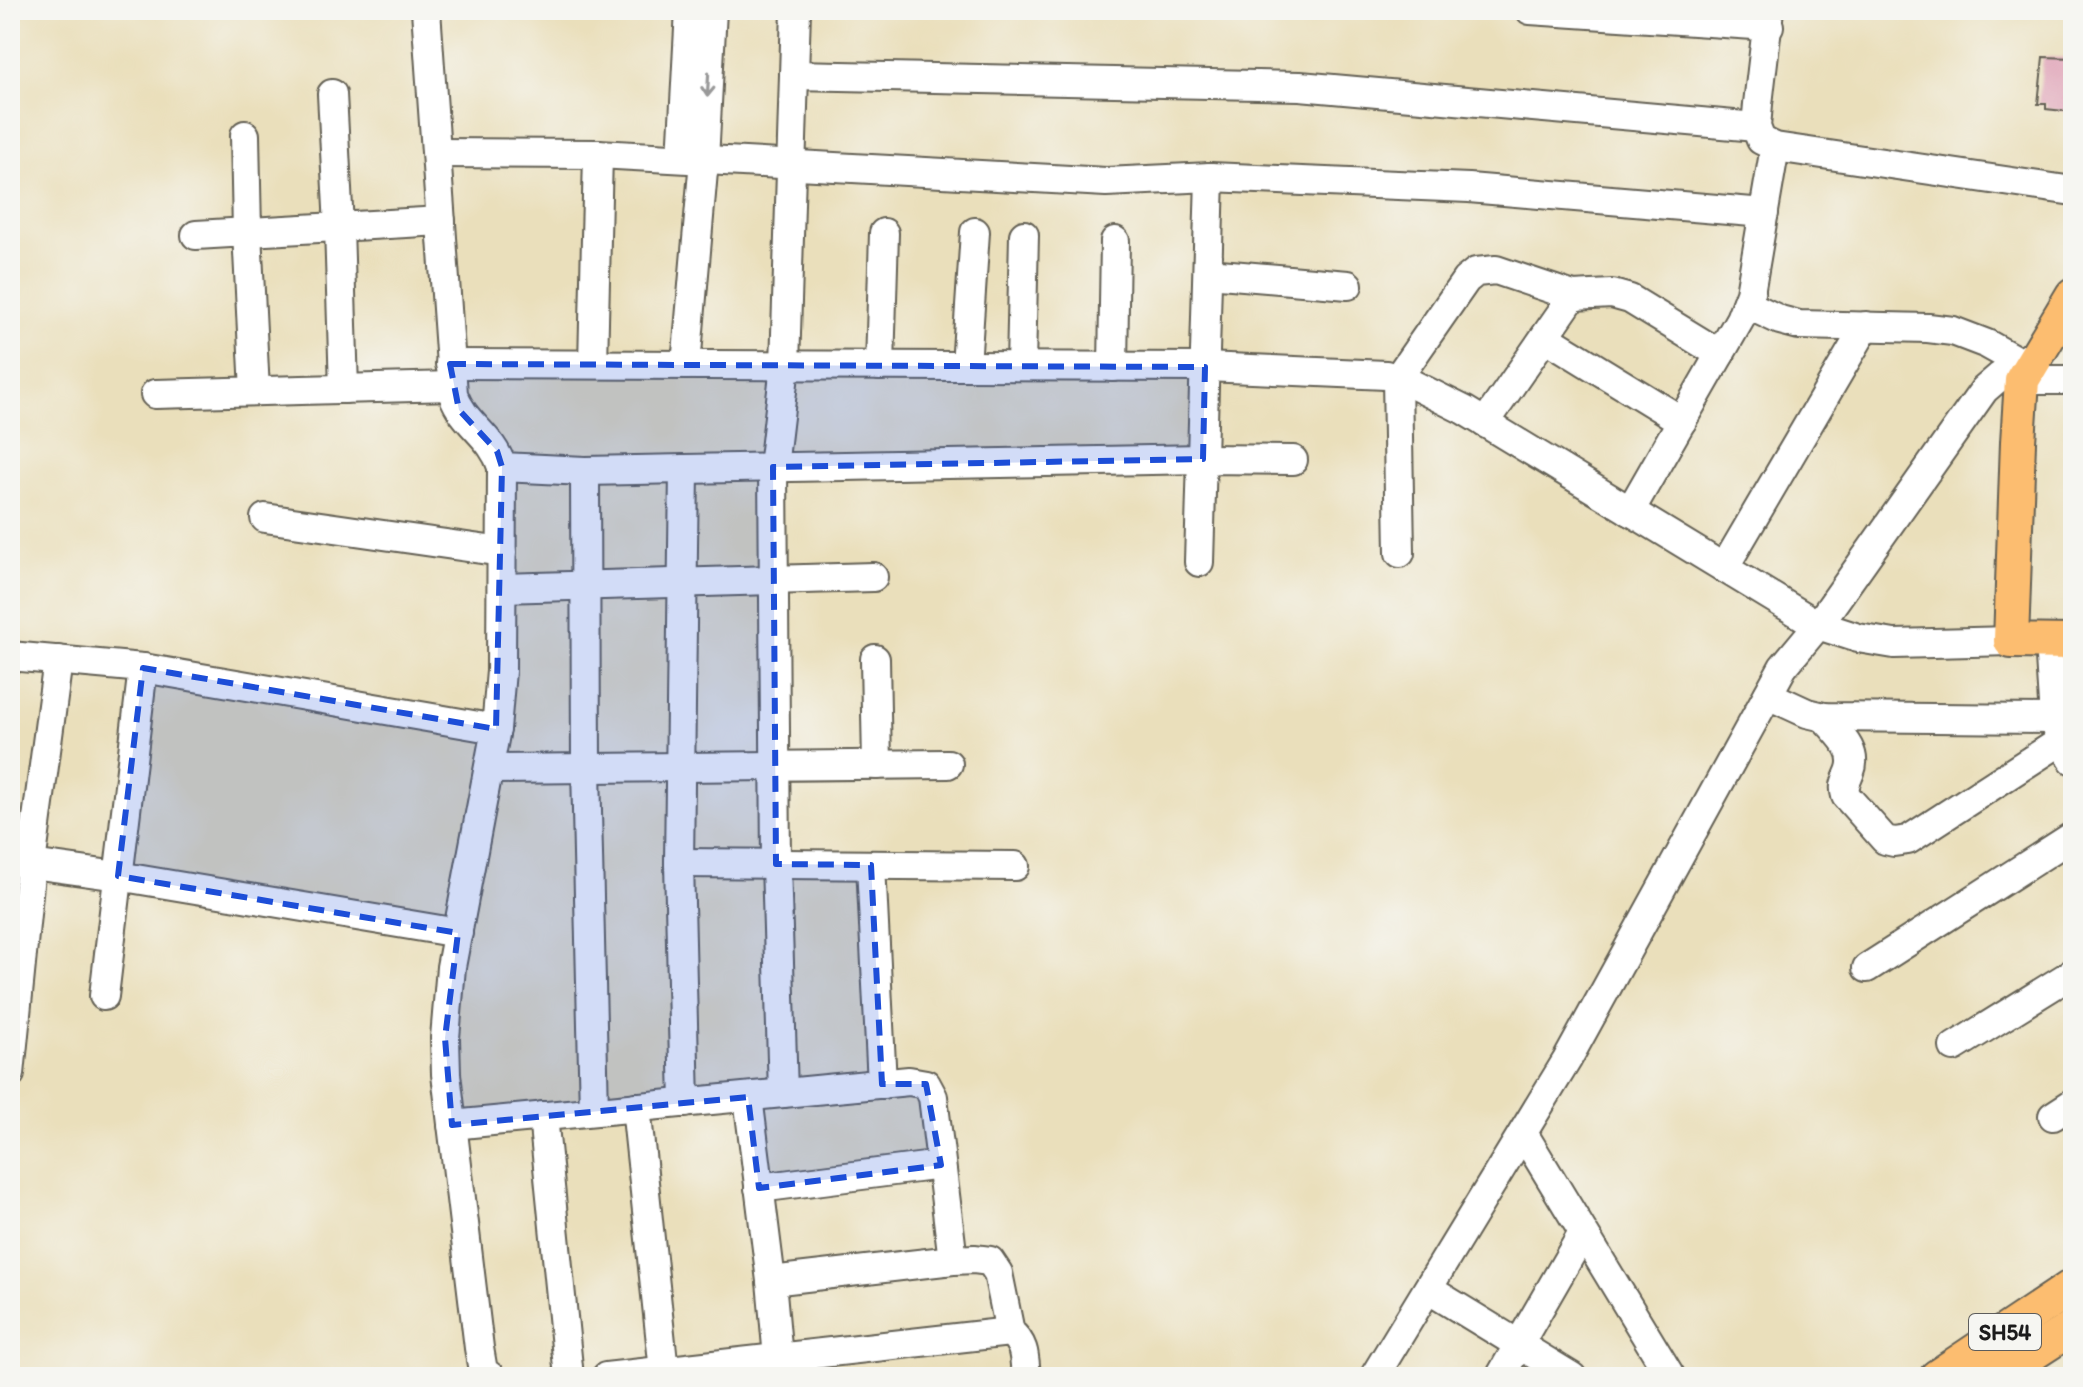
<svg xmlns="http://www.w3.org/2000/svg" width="2083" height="1387" font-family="Itim,sans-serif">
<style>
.building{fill:#dfa1b6}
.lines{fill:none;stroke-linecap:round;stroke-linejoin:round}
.minor-casing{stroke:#646054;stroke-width:32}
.major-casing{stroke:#646054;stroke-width:38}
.minor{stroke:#fff;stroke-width:28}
.major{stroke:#fcbd6f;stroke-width:34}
.oneway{stroke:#999}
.marked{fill:#1d4ed8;fill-opacity:0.2;stroke:#1d4ed8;stroke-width:6;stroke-dasharray:16 10;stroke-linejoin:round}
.labels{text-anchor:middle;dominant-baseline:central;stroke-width:6;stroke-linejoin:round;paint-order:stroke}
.shield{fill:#f6f6f2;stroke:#5d5d5c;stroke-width:2}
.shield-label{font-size:22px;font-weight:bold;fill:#1c1c1c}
</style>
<rect width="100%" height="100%" fill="#f6f6f2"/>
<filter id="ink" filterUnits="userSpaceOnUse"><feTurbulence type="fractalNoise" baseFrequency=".0125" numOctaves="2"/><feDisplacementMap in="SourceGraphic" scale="16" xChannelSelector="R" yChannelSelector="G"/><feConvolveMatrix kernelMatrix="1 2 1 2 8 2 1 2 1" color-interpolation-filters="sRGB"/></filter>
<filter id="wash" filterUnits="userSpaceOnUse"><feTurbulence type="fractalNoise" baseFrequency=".006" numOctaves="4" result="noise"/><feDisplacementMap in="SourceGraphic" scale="32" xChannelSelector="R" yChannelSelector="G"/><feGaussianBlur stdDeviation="1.8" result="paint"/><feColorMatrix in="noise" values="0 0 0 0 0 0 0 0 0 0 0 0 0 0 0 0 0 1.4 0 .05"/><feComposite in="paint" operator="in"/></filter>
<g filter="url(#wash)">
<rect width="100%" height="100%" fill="#eadfbb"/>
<g id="blocks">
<path class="building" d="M2043,57l30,1v54l-27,-3v-5h-8z"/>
</g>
</g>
<g filter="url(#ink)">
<use href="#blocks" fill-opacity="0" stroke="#646054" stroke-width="2"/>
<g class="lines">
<g class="minor-casing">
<g id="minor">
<path d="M426,10l27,384c11,31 39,41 49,73l-1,204 -5,58 -45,238 -6,71 1,36 33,274 4,23 8,6"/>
<path d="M1530,10l239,16"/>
<path d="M1769,10l-11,94 -2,23 5,13 14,7 298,44"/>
<path d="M794,75l506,11 456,41"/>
<path d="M332,94l7,133 5,162"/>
<path d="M245,135l2,97 8,159"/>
<path d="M437,153l161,1 508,28 104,-5 259,11 295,25"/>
<path d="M682,158l8,-148"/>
<path d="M196,235l245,-14"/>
<path d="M1208,273l140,12"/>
<path d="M1746,304l34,16 19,5 129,3 25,3 34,13 34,19"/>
<path d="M1545,337l137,84"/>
<path d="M450,364l755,3 181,8 26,9 52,26 354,215 40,13 36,6 117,-3"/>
<path d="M593,364l5,-210"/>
<path d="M686,365l18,-205 8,-150"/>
<path d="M880,366l4,-133"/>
<path d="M966,366l9,-134"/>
<path d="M1021,366l3,-131"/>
<path d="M1113,367l2,-126"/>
<path d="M2022,380h51"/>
<path d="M155,394l297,-8"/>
<path d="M1485,423l88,-127"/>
<path d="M502,467l83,4 618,-12 90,1"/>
<path d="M684,469l-5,394 6,240"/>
<path d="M585,471l1,297 8,343"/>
<path d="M1630,511l110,-192 10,-26 25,-146"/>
<path d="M265,518l237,34"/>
<path d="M1400,553l-3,-174 69,-99 10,-8 20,-2 77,26 39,-2 18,5 90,55"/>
<path d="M1199,562l11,-385"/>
<path d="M1724,568l142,-242"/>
<path d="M502,588l371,-11"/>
<path d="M2049,642l5,77 7,22 12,19"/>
<path d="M10,656l133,12 353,61"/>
<path d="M875,659l2,106"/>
<path d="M1768,695l39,18 17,4 230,2"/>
<path d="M1824,717c14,17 35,33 26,55 -4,10 -7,14 -4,24l39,44 9,2 14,-2 153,-99"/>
<path d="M489,769l459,-5"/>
<path d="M10,861l108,15 340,57"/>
<path d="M679,863l336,3"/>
<path d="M871,865l11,219"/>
<path d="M1867,968l206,-132"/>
<path d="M104,996l39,-328"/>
<path d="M1954,1047l119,-74"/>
<path d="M10,1074l21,-210 27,-204"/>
<path d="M783,1093l-7,-229 -3,-397 12,-101 11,-356"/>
<path d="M748,1097l23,184 7,77"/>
<path d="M636,1107l28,264"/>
<path d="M543,1116l26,261"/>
<path d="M2053,1116l20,-13"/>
<path d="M452,1125l457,-44 17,3 7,13 20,163"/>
<path d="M1523,1133l148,244"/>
<path d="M759,1188l182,-23"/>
<path d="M771,1281l182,-21 21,-1 16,2 8,12 12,59"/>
<path d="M1428,1289l144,88"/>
<path d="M606,1377l404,-45c16,13 14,26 16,45"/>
<path d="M1374,1377l193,-317 216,-393 35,-42 166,-235 15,-13 37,-24"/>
<path d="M1500,1377l83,-144"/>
</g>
</g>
<g class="major-casing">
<g id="major">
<path d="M2073,295l-51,85 -4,62 -7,199 62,1"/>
<path d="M1937,1377l136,-91"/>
<path d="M1996,1377l77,-50"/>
</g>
</g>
<use href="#minor" class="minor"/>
<use href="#major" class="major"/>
</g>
<defs><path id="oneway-shaft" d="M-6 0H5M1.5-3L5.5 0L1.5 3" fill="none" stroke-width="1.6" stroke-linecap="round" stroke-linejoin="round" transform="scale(2)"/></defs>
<use class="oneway" href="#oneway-shaft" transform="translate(708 85) rotate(93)"/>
</g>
<path class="marked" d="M450,364l755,3 -2,92 -430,8 3,397 95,1 11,219h44l15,81 -182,23 -11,-91 -296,28 -7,-87 13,-105 -340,-57 25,-208 353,61 6,-262 -5,-16 -38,-41z"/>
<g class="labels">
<rect class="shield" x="1969" y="1314" width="72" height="36" rx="6"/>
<g class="shield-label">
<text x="2005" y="1332">SH54</text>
</g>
</g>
<rect width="2083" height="1387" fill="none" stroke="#f6f6f2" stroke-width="40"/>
</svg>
